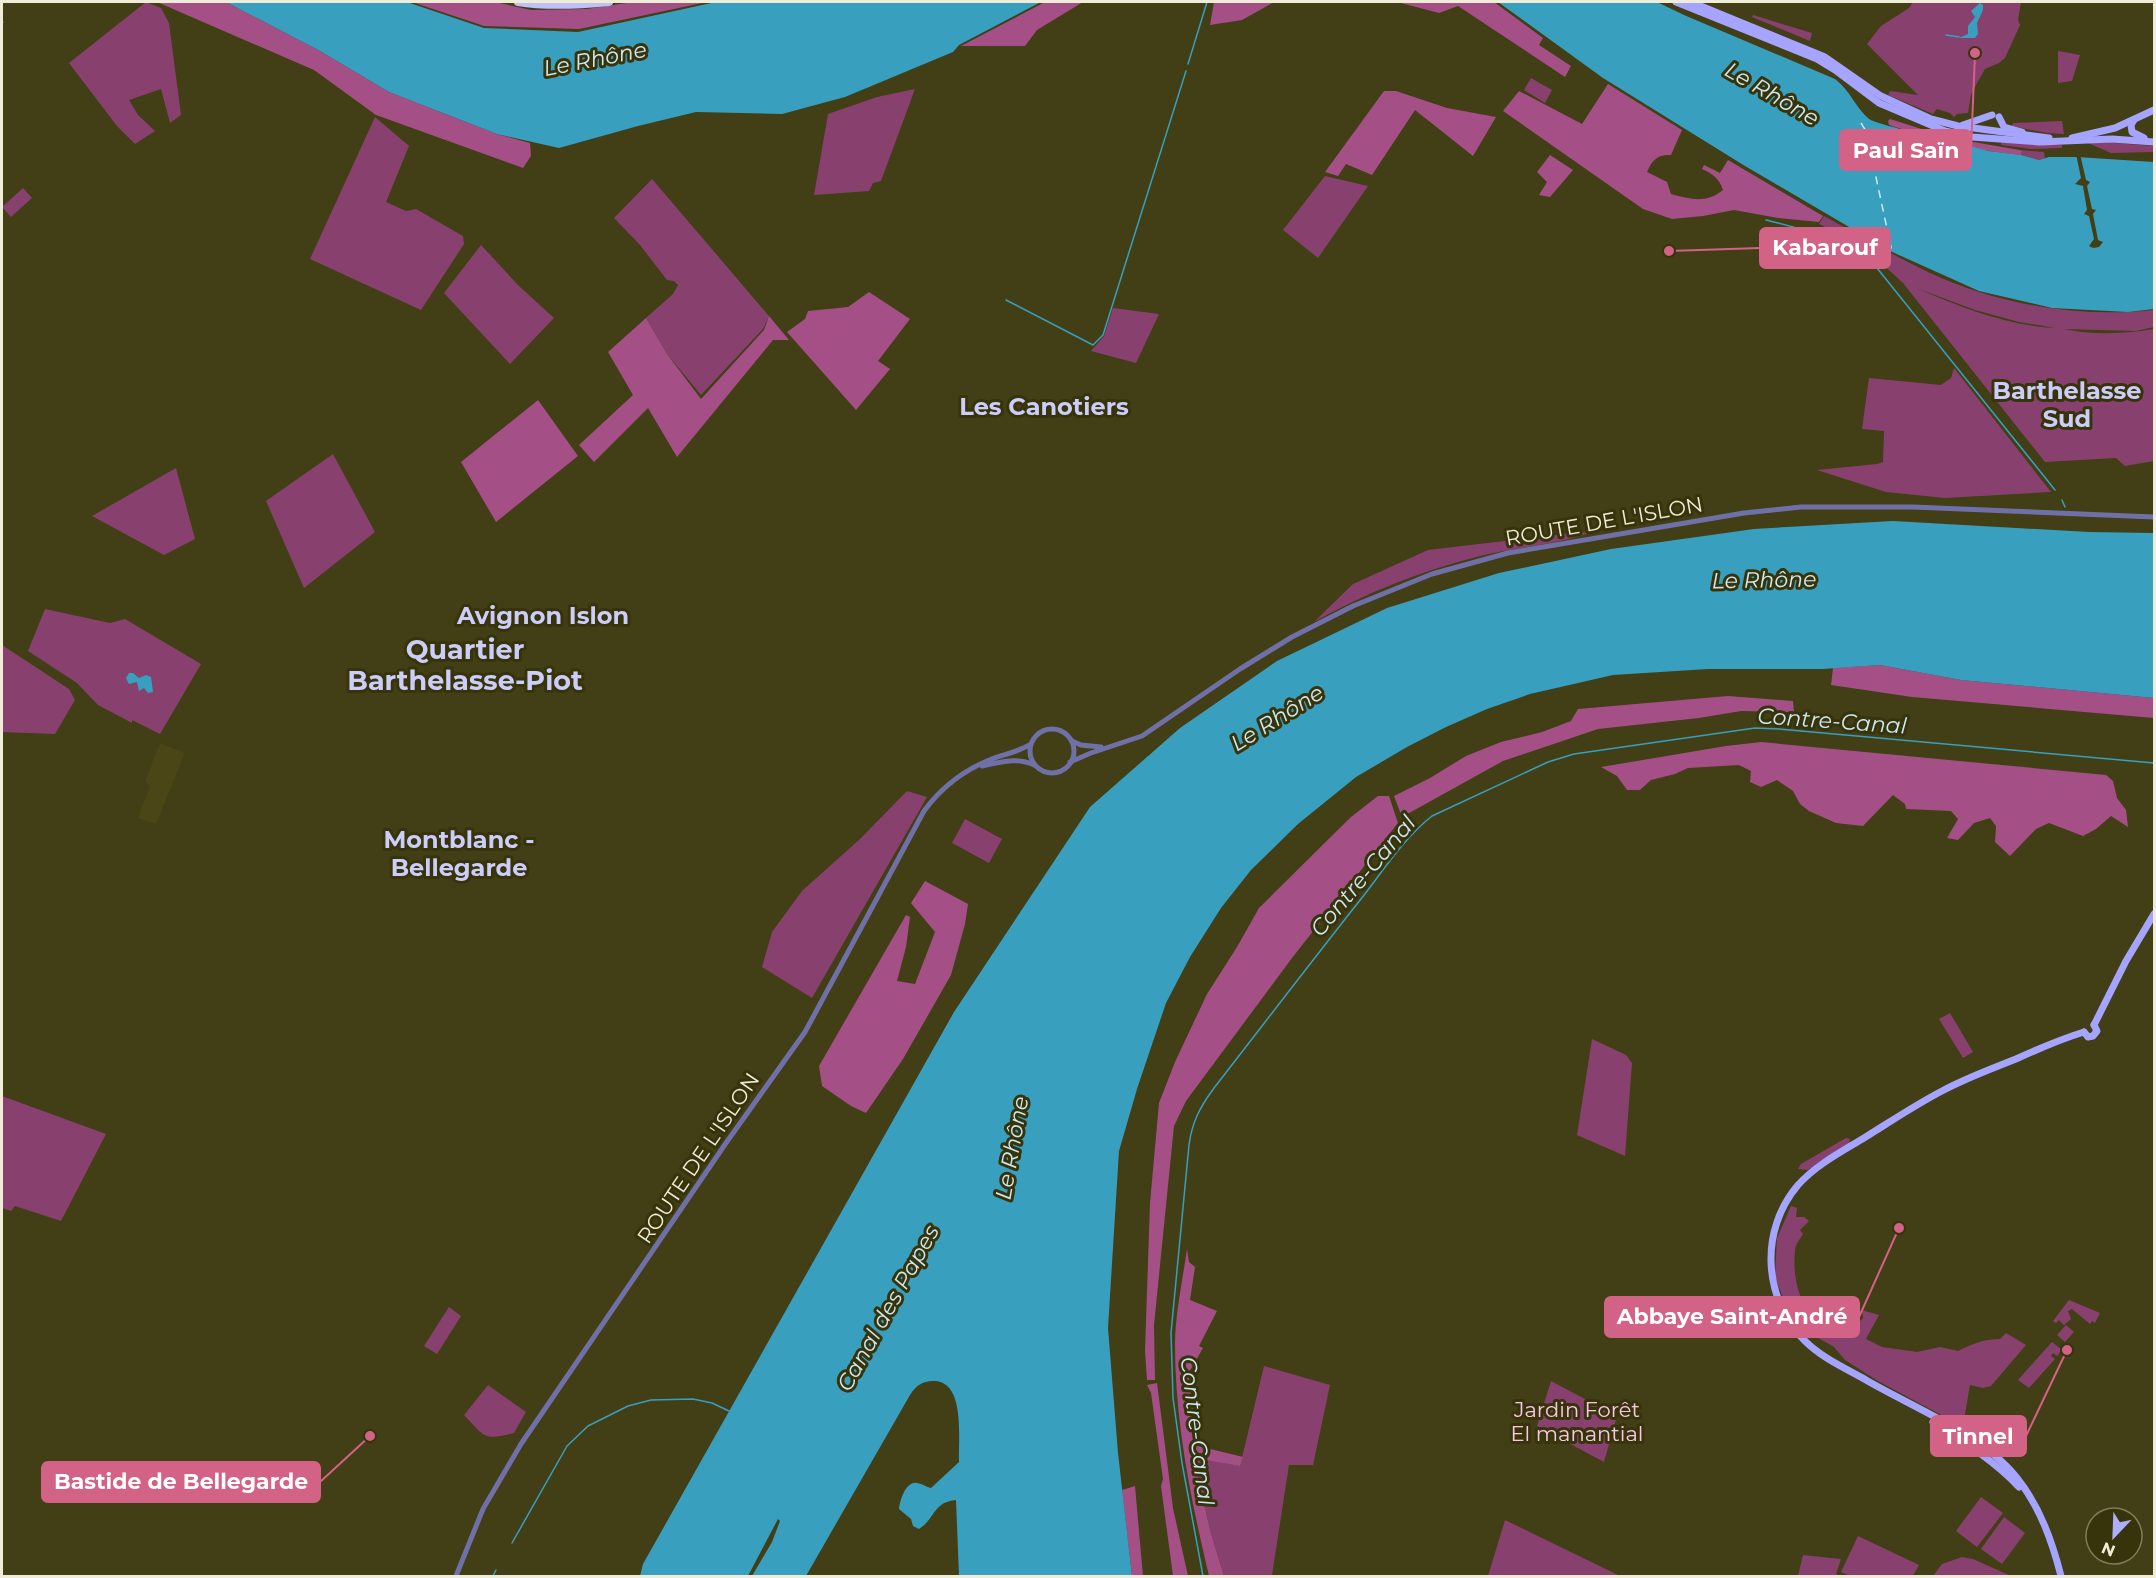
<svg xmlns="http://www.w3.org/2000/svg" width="2156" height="1578" font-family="Montserrat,sans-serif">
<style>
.built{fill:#4b4615}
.green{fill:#88416e;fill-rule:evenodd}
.forest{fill:#a45086}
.water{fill:#399fbf}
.pier{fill:#423e16}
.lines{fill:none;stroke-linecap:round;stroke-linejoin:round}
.stream{stroke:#399fbf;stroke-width:1.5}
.ferry{stroke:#cee9f3;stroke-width:1.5;stroke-dasharray:8 6;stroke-linecap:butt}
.minor{stroke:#7070a8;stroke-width:5}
.major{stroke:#a5a4fe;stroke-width:7}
.highway{stroke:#bfc0f6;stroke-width:8}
.labels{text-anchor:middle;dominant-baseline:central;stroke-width:6;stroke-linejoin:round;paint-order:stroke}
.street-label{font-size:21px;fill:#efedd7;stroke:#37330a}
.park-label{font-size:21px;fill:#f9c9e4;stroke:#37330a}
.water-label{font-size:22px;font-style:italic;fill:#cee9f3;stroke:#37330a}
.quarter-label{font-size:24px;font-weight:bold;fill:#cccef9;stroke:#37330a}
.district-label{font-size:27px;font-weight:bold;fill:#cccef9;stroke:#37330a}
.leader{fill:none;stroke:#d26386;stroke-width:2}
.callout-dot{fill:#d26386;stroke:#37330a;stroke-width:2}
.callout{fill:#d26386;stroke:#d26386;stroke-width:2}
.callout-label{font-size:22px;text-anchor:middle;font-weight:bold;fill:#fff}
</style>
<rect width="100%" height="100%" fill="#423e16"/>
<path class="built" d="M160,743l25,10 -29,71 -18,-6 12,-32 -4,-4v-3z"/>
<g class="green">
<path d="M146,2l15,6 8,15 12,92 -11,8 -9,-34 -32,11 9,15 17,16 -20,13 -18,-18 -48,-63z"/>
<path d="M1913,2h108l-3,18 2,5 -15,33 -6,5 -14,6 -8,14 -6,12 -3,18 -11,1 -3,3 -4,-4 -13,-4 -4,5 -45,-19 2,-4 28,4 -51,-51 14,-18 28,-18z"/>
<path d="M1753,15l59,18 -2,8 -58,-24z"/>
<path d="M2058,51l22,4 -8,26 -14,2z"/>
<path d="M1531,78l21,12 -7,13 -21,-13z"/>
<path d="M915,89l-34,92 -8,2 -4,8 -55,4 14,-81 49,-17z"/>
<path d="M375,117l34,29 -23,56 20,9 10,-2 47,27 1,8 -43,66 -111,-51z"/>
<path d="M2062,121l2,13 -17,-1 -35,-7 1,-3z"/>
<path d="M2001,142l61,3v3l-31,1 -30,-4z"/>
<path d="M2101,142l53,4v6l-43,1 -23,-10z"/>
<path d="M2020,150l24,2 1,6 -6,2 -18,-5 1,-4z"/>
<path d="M1325,176l43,10 -50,72 -35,-28z"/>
<path d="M652,179l117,137 -6,13 -62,66 -34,-41 -21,-36 27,-24 5,-9 -4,-4 -7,-1 -27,-35 -26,-27z"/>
<path d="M23,188l9,10 -21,19 -9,-10z"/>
<path d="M1824,216c35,19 70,40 106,57 69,32 149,45 224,37v17l-18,4 -73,-2c29,6 63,5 91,0v132l-29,5 -9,-8 -71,4 -142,-179 -36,-33 -15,-10 -33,-16zM1919,289l56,21 44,12 37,6c-47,-2 -94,-20 -137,-39z"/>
<path d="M481,245l38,41 35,32 -44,46 -66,-71z"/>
<path d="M1113,308l46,6 -23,49 -45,-12 13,-15z"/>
<path d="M1954,368l97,124 -106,6 -59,-6 -69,-22 60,-6 6,-2 1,-31 -22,-2 7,-51 72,7 10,-7z"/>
<path d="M333,454l42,78 -71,56 -38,-87z"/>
<path d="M176,468l19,71 -31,16 -72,-39z"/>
<path d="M1580,532l9,1c-32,12 -74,14 -109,23 -57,14 -115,37 -166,66l39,-38 75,-34z"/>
<path d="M45,609l65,14 15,-4 76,45 -41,70 -28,-14v3l-34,-18 -21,-22 -49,-32z"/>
<path d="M2,645l67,44 6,11 -20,34 -53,-2z"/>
<path d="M907,791l20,6 -115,201 -50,-31 10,-35 30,-41 58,-52z"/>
<path d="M965,819l37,20 -13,24 -37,-20z"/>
<path d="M1950,1013l23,39 -10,6 -24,-39z"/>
<path d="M1592,1039l34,16 6,8 -7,93 -48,-21z"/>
<path d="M2,1096l104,38 -45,87 -46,-15 -4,5 -9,-3z"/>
<path d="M1846,1138l4,1 -1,5 -41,26 -10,-1 3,-5z"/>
<path d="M1791,1206l6,2 -1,9h8l5,4 -9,9 3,4c-3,5 -8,11 -8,17 -3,25 5,61 28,75 8,5 18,5 27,5l13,-13 -1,-8 17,5 -13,24 16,8 35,5 23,-5 18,4c14,-7 25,-12 42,-12l6,-6 20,12 -35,41 -8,2 -13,-3 -6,35 3,4 14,1 -5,7 -5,-1 -93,-50 -33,-21 -11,-13 -26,-15 -24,-31 -9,-25 2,-38z"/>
<path d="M2069,1300l31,13 -5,10 -3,-2 -2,3 -18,-15 -4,2 3,8 -7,6 -5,-5 -3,3 -3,-2z"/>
<path d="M449,1307l12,9 -24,38 -13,-8z"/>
<path d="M2066,1325l8,7 -9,10 -8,-7z"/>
<path d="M2052,1342l10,8 -5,6 -4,-3 -2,3 4,3 -26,29 -11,-8z"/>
<path d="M1264,1366l66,19 -17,80h-24l-17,110 -48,1 -14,-46 -16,-73 46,9z"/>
<path d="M1551,1381l66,35 -13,46 -67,-36z"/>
<path d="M488,1385l38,27 -12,21c-31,8 -29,4 -50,-18z"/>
<path d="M1981,1497l22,16 -26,34 -21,-16z"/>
<path d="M2004,1517l21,16 -23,31 -21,-15z"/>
<path d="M1505,1520l115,56h-132z"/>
<path d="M1858,1536l61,29 -6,11h-63l-9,-4z"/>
<path d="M1803,1555l38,4 -5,15 5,2h-43z"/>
<path d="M1962,1557l11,2 38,17h-78l9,-12z"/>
</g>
<g class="forest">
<path d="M157,2h69l94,49 69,41 108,42 33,9 1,13 -8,12 -147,-53 -62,-45z"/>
<path d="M412,2h83l36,8 56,-1 46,-7h74l-128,27 -95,-3z"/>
<path d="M1045,2h38l-46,28 -12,16h-64z"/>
<path d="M1214,2h60l-32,18 -32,5z"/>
<path d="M1397,2h97l49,36 -4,7 32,21 -6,11 -107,-71 -19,7z"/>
<path d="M1608,84l74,46 -11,25c-13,-1 -19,5 -24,17l20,10 4,12c19,5 35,10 52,-4 -4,-12 -10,-16 -21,-21l2,-4 16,8 8,-13 95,56 -4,6 -41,-4 -44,-8 -31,6 -31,3 -29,-10 -140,-98 16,-20 63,33z"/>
<path d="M1384,91h12l51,17 49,9 -23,39 -58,-46 -43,65 -26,-11 -8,12 -13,-4z"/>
<path d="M1890,119l60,19 70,12 2,1 -1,4c-35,-4 -73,-9 -105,-26l-5,3 -22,-7 -1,-4z"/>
<path d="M1550,155l23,15 -23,27 -11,-2 8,-13 -10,-10z"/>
<path d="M869,292l41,27 -32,42 12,8 -34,41 -69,-78 18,-13 3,-8 40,-4z"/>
<path d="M769,316l20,24h-16l-96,117 -29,-49 -54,54 -15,-17 54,-50 -25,-43 38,-34 21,36 34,45 63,-69z"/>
<path d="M538,400l40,56 -82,66 -35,-60z"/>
<path d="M1880,665l81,15 193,18v20l-242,-21 -81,-12 2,-17z"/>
<path d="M1728,696l65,5 1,11 -53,-1 -42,7 -101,11 -95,32 -101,56 -8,-21 36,-18 36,-22 35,-14 41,-10 29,-11 7,-12z"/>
<path d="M1761,742l345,33 7,6 4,17 9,12 2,17 -17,-11 -15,13 -13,7 -34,-13 -13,6 -26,27 -15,-14 1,-16 -6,-8 -16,5 -16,17 -11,-2 11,-19 -7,-8 -45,-2 -1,-5 -12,-9 -30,31 -27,-3 -27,-12 -9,-7 -7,-13 -16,-11 -16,7 -11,-5 1,-11 -12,-6 -51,3 -13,6 -24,6 -11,10h-13l-10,-14 -16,-9 125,-21z"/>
<path d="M1378,796h11l9,27 -106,135 -106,143 -12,25 -20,199 1,55h-8l-2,-29 5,-148 9,-100 16,-41 32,-68 30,-47 22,-39 92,-91z"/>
<path d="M925,881l43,23 -3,20 -14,51 -48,84 -37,54 -15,-7 -29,-20 -3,-20 87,-151 4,2 -4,30 -9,34 18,3 20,-52 -24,-29z"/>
<path d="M1187,1249l2,13 6,5 -5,33 27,11 -18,35 4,2 -15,26 10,72 45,11 -3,9 -46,-8 16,72 14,46h-15c-18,-76 -34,-153 -34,-231 0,-30 8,-67 12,-96z"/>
<path d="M1157,1383l16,125 15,68h-15l-12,-90 2,-7 -12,-86 -4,-8z"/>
<path d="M1135,1486l8,90h-11l-10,-86z"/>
</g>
<g class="water">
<path d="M226,2h181l77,26 94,4 138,-30h325l-82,43 -6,7 -108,45 -63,17 -86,-2 -58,14 -79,22 -62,-14 -108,-42 -69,-41z"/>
<path d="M1498,2h159l27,13 151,64c15,11 20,28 34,40 6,4 33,10 41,13l6,-3 13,7 60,15 32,4 18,5 10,-3h28l77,5v147l-26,3 -76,-4 -73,-17 -89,-40 -145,-85 -142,-88z"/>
<path d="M1980,3l3,2v5l-6,13 1,11 -3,4h-16l9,-4v-8l7,-9 -4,-6z"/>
<path d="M1893,521l196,11 65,1v165l-193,-18 -81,-15 -57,4h-115l-95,6 -83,19 -43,15 -41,18 -39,20 -51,30 -58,47 -47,46 -30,38 -31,49 -24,46 -29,86 -18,62 -11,177 10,125 14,123h-173l-3,-76c-23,2 -20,18 -37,29l-6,-3 -2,-7 -12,-10c1,-9 7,-28 18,-26 6,1 9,4 14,5l28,-26c-1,-22 7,-82 -26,-81 -11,0 -17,5 -23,14l-104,181h-54l20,-34 8,-21 -2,-2 -30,57h-108l3,-12 311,-552 136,-205 90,-79 97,-67 110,-53 112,-35 112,-24 143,-20z"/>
<path d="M129,673h4l6,5 7,-3 5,2 2,15 -5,1 -4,-5 -5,3 -2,-9 -8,2 -3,-6z"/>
</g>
<path class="pier" d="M2076,154h4l6,26 4,2 -3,4 5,23 4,1 -3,4 5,26 5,2 -4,5 -6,1 -4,-2 5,-7 -5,-23 -5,-2 3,-4 -4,-24 -8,-2 6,-6z"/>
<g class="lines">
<g class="stream">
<path d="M2,23l1,-1"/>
<path d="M1946,35l13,2"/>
<path d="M1188,64l19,-62"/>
<path d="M1766,220c44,11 76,18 111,48l178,222"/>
<path d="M1006,300l87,45 10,-10 83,-264"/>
<path d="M2062,500l3,7"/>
<path d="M512,1543l55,-97 21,-20 40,-20 23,-6 42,-1 19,4 17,8"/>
<path d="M493,1576l3,-6"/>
<path d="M1203,1576l-21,-113 -9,-65 -2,-65 18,-188c3,-23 11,-38 25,-57 49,-63 97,-126 147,-189 22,-28 43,-61 71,-83l116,-54 26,-8 181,-26 24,1 375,34"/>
</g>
<path class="ferry" d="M1861,123l5,8 25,116 -1,4"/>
<g class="minor">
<circle cx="1052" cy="751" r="22"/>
<path d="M1072,741l9,4 20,2"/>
<path d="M1070,762l21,-9 51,-17 98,-67 52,-32 61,-31 79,-32 76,-21 236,-40 57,-6h112l241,10"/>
<path d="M982,766c17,-4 36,-9 52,-1"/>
<path d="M456,1576l27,-67 38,-65 205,-301 79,-111 119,-221c17,-23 37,-39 63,-50 15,-7 30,-8 44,-17"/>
</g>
<g class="major">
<path d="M1676,2l141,57 18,11 44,33 66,28 27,6 68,5 72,-3 42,3"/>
<path d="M1691,2l134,55 56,39 50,23 27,7 91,12"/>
<path d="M1999,117l5,10 18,5"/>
<path d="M2134,120l-3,5 1,7 12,6"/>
<path d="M1963,125l29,-10"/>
<path d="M2072,138l43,-10 39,-18"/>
<path d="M2094,1025l32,-64 28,-47"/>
<path d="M2084,1032l4,5 5,-1 4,-5 -3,-6"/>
<path d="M1933,1422c31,20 60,38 86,65"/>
<path d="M2061,1576c-9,-35 -21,-69 -44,-98 -35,-44 -103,-70 -151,-98 -21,-12 -44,-22 -61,-39 -42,-42 -46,-110 -7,-156 18,-20 43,-33 66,-47 26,-16 51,-33 78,-47 24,-13 49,-22 74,-32 22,-10 45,-20 68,-27"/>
</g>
<path class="highway" d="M518,2c30,5 61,3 91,0"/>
</g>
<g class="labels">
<g class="street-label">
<text transform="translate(1604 521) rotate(-10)">ROUTE DE L'ISLON</text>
<text transform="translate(698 1158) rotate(-56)">ROUTE DE L'ISLON</text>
</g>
<g class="park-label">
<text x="1577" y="1409">Jardin Forêt<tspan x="1577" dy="24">El manantial</tspan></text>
</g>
<g class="water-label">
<text transform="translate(595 59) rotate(-11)">Le Rhône</text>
<text transform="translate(1772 94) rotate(30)">Le Rhône</text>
<text transform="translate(1764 580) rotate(-1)">Le Rhône</text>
<text transform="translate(1277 718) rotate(-32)">Le Rhône</text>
<text transform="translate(1832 721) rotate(4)">Contre-Canal</text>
<text transform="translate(1363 876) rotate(-50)">Contre-Canal</text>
<text transform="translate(1012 1148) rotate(-80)">Le Rhône</text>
<text transform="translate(888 1308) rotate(-61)">Canal des Papes</text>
<text transform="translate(1197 1431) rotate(83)">Contre-Canal</text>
</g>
<g class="quarter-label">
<text x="2067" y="390">Barthelasse<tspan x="2067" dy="28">Sud</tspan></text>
<text x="1044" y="406">Les Canotiers</text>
<text x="543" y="615">Avignon Islon</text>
<text x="459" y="839">Montblanc -<tspan x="459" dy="28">Bellegarde</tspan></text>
</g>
<g class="district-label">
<text x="465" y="649">Quartier<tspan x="465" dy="31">Barthelasse-Piot</tspan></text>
</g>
</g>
<path class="leader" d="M1975 53L1971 150M1669 251L1760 248M1899 1228L1859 1317M2067 1350L2026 1436M370 1436L320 1482"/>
<g class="callout-dot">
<circle cx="1975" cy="53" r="6"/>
<circle cx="1669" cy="251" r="6"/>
<circle cx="1899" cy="1228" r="6"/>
<circle cx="2067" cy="1350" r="6"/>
<circle cx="370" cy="1436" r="6"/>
</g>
<g class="callout">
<rect x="1840" y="130" width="131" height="40" rx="6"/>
<rect x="1760" y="228" width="130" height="40" rx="6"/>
<rect x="1605" y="1297" width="254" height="40" rx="6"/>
<rect x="1931" y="1416" width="95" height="40" rx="6"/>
<rect x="42" y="1462" width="278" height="40" rx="6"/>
</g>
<g class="callout-label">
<text x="1906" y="158">Paul Saïn</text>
<text x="1825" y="255">Kabarouf</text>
<text x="1732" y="1324">Abbaye Saint-André</text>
<text x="1978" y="1444">Tinnel</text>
<text x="181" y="1489">Bastide de Bellegarde</text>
</g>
<rect width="2156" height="1578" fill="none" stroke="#efedd7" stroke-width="6"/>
<g transform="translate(2114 1536) rotate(203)"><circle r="28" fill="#37330a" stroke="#817d5c" stroke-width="1.5"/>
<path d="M0-4.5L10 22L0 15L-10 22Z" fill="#aeaefb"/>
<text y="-9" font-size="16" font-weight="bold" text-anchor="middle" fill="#efedd7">N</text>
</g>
</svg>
